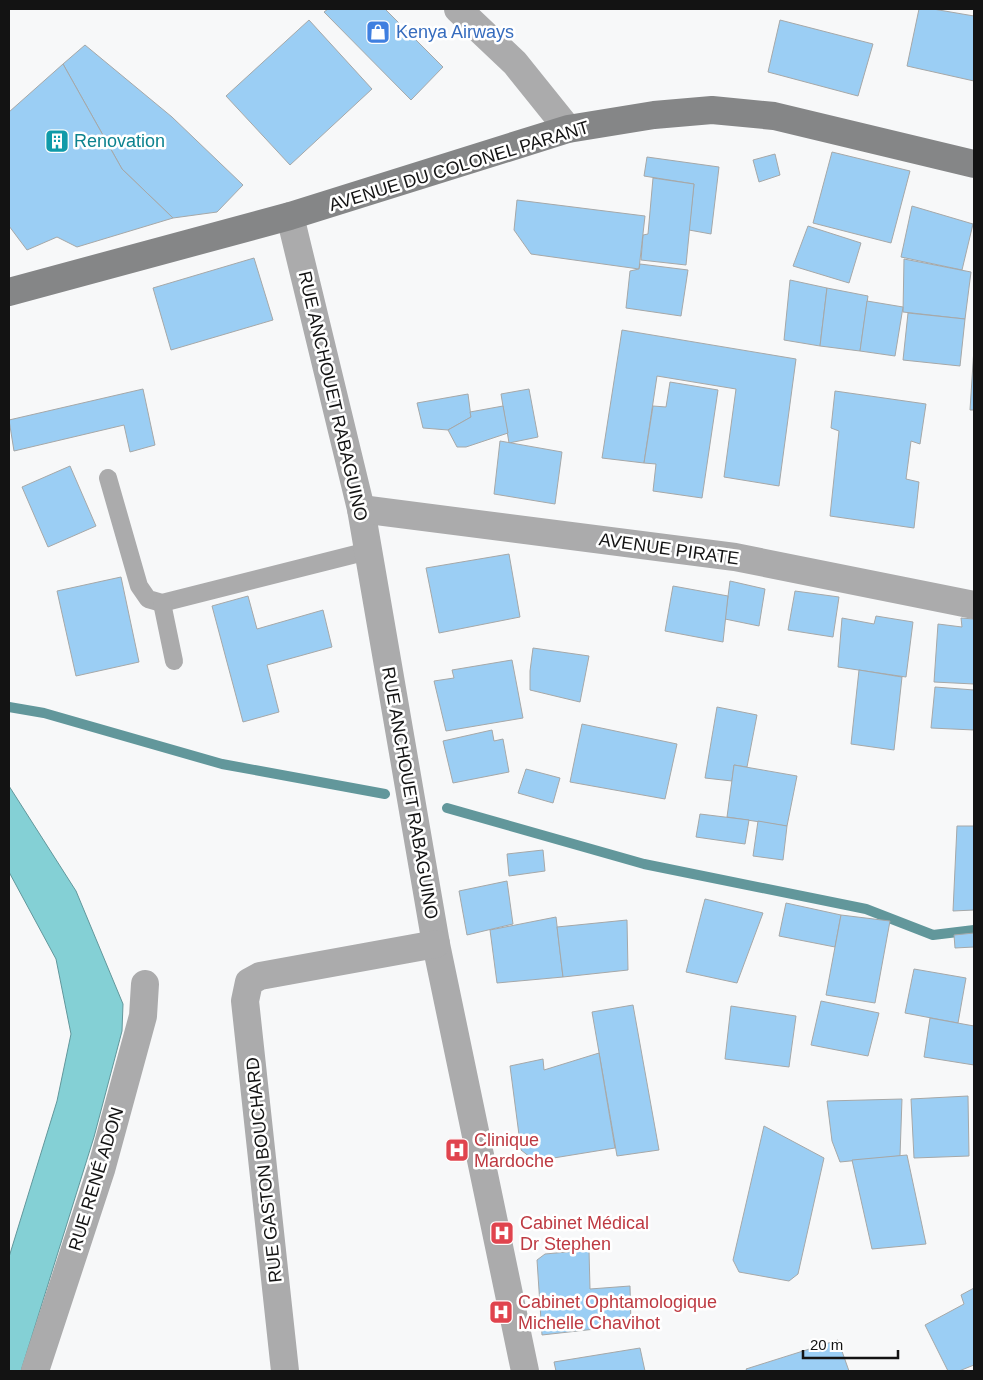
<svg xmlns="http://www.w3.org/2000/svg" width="983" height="1380" font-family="Helvetica,sans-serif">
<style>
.water{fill:#84d0d5;stroke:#62979b}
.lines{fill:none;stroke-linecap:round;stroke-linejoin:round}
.stream{stroke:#62979b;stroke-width:10}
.building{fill:#9bcef4;stroke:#a6a8a8}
.service{stroke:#ababac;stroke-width:18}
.minor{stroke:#ababac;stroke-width:28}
.secondary{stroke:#858687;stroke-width:28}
.labels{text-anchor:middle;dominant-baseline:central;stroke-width:5;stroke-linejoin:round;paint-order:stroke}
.shop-label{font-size:18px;fill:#366cbe;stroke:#fff;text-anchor:start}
.culture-label{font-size:18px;fill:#0d838f;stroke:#fff;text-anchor:start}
.street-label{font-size:18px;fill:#131313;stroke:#fff}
.health-label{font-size:18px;fill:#be3a42;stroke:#fff;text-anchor:start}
</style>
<rect width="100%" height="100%" fill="#f7f8f9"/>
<path class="water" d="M9,786l67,105 47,113 -1,27 -28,106 -73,234h-12v-114l48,-156 14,-67 -15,-75 -47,-87z"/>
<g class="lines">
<g class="stream">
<path d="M9,707l35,6 178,51 163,30"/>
<path d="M447,808l197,56 222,45 67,26 41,-5"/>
</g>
</g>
<g class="building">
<path d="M328,9h57l58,58 -32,33 -87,-88z"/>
<path d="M919,9h14l41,7v65l-67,-15z"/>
<path d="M309,20l63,69 -82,76 -64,-69z"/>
<path d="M780,20l93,24 -15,52 -90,-24z"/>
<path d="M85,45l87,72 71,68 -26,27 -44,6 -51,-49 -59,-105z"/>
<path d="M63,64l59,105 51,49 -96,29 -20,-10 -30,13 -18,-24v-114z"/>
<path d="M832,152l78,19 -19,72 -78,-20z"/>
<path d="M775,154l5,21 -21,7 -6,-22z"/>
<path d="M647,157l72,10 -8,67 -22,-4 5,-46 -50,-8z"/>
<path d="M653,178l41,6 -8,81 -45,-5 2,-25 5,-1z"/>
<path d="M517,200l128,16 -6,53 -108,-15 -17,-24z"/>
<path d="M912,206l61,18 -11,46 -61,-13z"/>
<path d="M808,226l53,17 -12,40 -56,-17z"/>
<path d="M254,258l19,62 -102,30 -18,-62z"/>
<path d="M904,259l67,13 -6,47 -62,-7z"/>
<path d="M640,264l48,6 -7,46 -55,-8 4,-37 9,-2z"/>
<path d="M790,280l37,8 -7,58 -36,-6z"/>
<path d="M827,288l41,8 -8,55 -40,-5z"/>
<path d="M867,301l36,6 -8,49 -35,-5z"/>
<path d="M908,313l57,6 -5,47 -57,-6z"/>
<path d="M622,330l174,29 -17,127 -55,-9 12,-88 -79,-13 -13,87 -42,-5z"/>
<path d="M974,348v62h-4z"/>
<path d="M670,382l48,8 -16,108 -49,-7 3,-27 -12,-1 9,-57 13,1z"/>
<path d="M143,389l12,56 -25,7 -6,-27 -110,26 -5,-31z"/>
<path d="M529,389l9,48 -29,6 -8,-49z"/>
<path d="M835,391l91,13 -6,40 -9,-3 -5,38 13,3 -5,46 -84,-12 9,-85 -8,-3z"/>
<path d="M468,394l3,23 -23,13 -25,-2 -6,-25z"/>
<path d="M503,406l5,27 -42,14h-9l-9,-17 23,-13 -1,-5z"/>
<path d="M500,441l62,11 -7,52 -61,-10z"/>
<path d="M70,466l26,60 -48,21 -26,-60z"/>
<path d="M509,554l11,63 -81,16 -13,-65z"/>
<path d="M121,577l18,85 -63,14 -19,-85z"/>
<path d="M730,581l35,8 -6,37 -34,-7z"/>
<path d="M673,586l55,10 -5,46 -58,-11z"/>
<path d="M795,591l44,6 -6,40 -45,-7z"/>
<path d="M248,596l9,33 66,-19 9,37 -65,18 12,47 -36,10 -31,-116z"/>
<path d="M876,616l37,6 -7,55 -68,-10 4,-49 32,6z"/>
<path d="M961,618l13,1v65l-40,-2 4,-58 24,3z"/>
<path d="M533,648l56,8 -9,46 -50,-12v-19z"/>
<path d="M512,660l11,58 -77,13 -12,-50 20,-3 -2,-8z"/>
<path d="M859,670l43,7 -8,73 -43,-6z"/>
<path d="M935,687l39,3v40l-43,-2z"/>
<path d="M717,707l40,8 -10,52 -13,-2 -2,16 -27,-3z"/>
<path d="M582,724l95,20 -12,55 -95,-17z"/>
<path d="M492,730l2,11 9,-2 6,33 -56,11 -10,-42z"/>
<path d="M734,765l63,11 -10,50 -60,-9z"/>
<path d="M526,769l34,9 -7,25 -35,-10z"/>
<path d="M700,814l49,6 -4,24 -49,-7z"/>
<path d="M758,821l29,5 -4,34 -30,-4z"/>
<path d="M957,826h17v84l-21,1z"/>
<path d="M543,850l2,21 -36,5 -2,-22z"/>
<path d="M507,881l6,43 -46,11 -8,-44z"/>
<path d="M705,899l58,14 -26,70 -51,-11z"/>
<path d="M786,903l55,12 -6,32 -56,-11z"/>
<path d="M841,915l49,6 -15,82 -49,-8z"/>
<path d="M556,917l7,60 -66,6 -7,-53z"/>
<path d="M627,920l1,50 -65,7 -6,-50z"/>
<path d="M974,933v14l-19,1 -1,-13z"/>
<path d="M914,969l52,9 -8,45 -53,-10z"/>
<path d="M821,1001l58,12 -11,43 -57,-11z"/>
<path d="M633,1005l26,145 -42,6 -25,-144z"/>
<path d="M731,1006l65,10 -7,51 -64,-8z"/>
<path d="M930,1018l44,8v39l-50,-8z"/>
<path d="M599,1053l16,95 -80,13 -14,-11 -11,-84 33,-7 1,11z"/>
<path d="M968,1096l1,60 -55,2 -3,-59z"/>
<path d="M902,1099l-2,57 -60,6 -8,-21 -5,-40z"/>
<path d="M764,1126l60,32 -26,116 -9,7 -50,-9 -6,-12z"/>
<path d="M907,1155l19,89 -54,5 -20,-89z"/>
<path d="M589,1250l1,39 40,-3 1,39 -89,10 -5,-75 8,-6z"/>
<path d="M974,1288v77l-15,6h-11l-23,-46 39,-21 -3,-9z"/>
<path d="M838,1340l11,31h-102l-1,-2z"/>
<path d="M640,1348l5,23h-89l-2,-9z"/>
</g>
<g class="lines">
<g class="service">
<path d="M108,478l31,108 9,13 14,4 206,-52"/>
<path d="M162,603l12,58"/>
</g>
<g class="minor">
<path d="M458,9l57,54 53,66"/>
<path d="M290,216l71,293 75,435 89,427"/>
<path d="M361,509l374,48 239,48"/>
<path d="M35,1371l66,-201 42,-154 2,-32"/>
<path d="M285,1371l-40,-370 4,-19 11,-6 176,-32"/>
</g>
<path class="secondary" d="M9,292l281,-76 278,-87 86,-14 58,-5 62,6 200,48"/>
</g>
<defs>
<g id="shop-square" transform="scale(1.25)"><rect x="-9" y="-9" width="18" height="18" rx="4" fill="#3f7fe0" stroke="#fff"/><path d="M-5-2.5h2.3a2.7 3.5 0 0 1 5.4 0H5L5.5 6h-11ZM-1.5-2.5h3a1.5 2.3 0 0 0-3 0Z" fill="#fff"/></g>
<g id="building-square" transform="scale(1.25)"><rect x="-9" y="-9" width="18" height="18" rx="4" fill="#0f9aa8" stroke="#fff"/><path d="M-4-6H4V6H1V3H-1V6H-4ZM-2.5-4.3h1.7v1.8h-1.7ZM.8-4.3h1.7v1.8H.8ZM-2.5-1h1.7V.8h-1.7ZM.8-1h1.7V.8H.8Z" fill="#fff"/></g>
<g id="hospital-square" transform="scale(1.25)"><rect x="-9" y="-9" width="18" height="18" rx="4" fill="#e0444e" stroke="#fff"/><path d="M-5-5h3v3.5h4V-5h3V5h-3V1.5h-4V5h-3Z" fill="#fff"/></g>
</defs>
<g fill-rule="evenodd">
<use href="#shop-square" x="378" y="32"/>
<use href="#building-square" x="57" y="141"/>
<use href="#hospital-square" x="457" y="1150"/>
<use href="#hospital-square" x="502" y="1233"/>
<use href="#hospital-square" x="501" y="1312"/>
</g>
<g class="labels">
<g class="shop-label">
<text x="396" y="32">Kenya Airways</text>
</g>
<g class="culture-label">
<text x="74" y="141">Renovation</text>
</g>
<g class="street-label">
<text transform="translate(459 166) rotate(-17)">AVENUE DU COLONEL PARANT</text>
<text transform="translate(333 396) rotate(77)">RUE ANCHOUET RABAGUINO</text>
<text transform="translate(669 549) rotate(8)">AVENUE PIRATE</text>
<text transform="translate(410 793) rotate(80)">RUE ANCHOUET RABAGUINO</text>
<text transform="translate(264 1170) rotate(-96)">RUE GASTON BOUCHARD</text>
<text transform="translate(96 1179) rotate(-73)">RUE RENÉ ADON</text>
</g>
<g class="health-label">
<text x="474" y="1140">Clinique<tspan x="474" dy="21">Mardoche</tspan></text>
<text x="520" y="1223">Cabinet Médical<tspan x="520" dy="21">Dr Stephen</tspan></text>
<text x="518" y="1302">Cabinet Ophtamologique<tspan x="518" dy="21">Michelle Chavihot</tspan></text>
</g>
</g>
<rect width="983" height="1380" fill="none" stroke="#131313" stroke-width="20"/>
<path d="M803 1350v8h95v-8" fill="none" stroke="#131313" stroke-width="2.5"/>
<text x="810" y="1350" font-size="15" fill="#131313" stroke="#ffffff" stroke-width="4" paint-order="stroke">20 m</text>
</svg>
